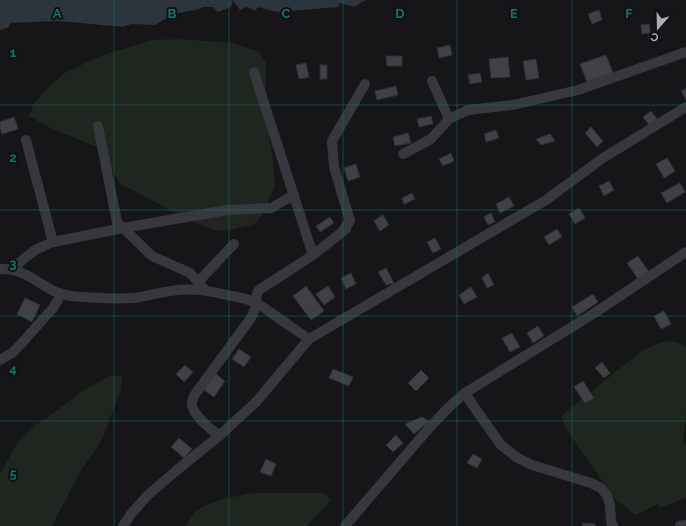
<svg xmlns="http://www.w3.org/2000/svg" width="686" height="526" font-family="Raleway,sans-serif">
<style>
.green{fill:#1e261f}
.water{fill:#2c353c}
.building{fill:#404145;stroke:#303034}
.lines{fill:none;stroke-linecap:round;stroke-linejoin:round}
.minor{stroke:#37383d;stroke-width:10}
.grid{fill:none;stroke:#0f766e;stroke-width:1;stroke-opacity:0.55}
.grid-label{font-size:13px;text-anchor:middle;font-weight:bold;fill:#0f766e;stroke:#111113;stroke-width:4;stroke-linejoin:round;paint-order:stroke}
</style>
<rect width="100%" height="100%" fill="#161618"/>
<g class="green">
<path d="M177,39l57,4 25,9 7,11 -1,49 8,48 2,26 -12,28 -9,10 -19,5 -18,2 -28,-11 -70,-37 -10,-19 -1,-13 -54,-21 -25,-14 5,-13 19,-20 12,-10 35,-17 52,-16z"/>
<path d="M672,341l11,4 3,3v65l-3,29 3,3v53l-28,10 2,-5 -24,12 -21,-16 -49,-70 -5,-13 78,-63 22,-11z"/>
<path d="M108,376h14l-1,13 -18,48 -7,12 -16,23 -28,54h-52v-52l16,-29 21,-21 10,-6 33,-25z"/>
<path d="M253,493h70l8,7 -24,26h-122c3,-4 6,-9 9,-13 13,-12 42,-17 59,-20z"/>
</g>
<path class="water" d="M0,0h366l-12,7 -14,-4 -2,4 -61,5 -19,-5 -3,4 -8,-4 -7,3 -7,-10 -2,7 -13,5 -5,-5h-10l-3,2 -27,5 -18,11 -24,-1 -8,3 -65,-6 -48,2 -1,4 -8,3 -1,-1z"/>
<g class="building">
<path d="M599,10l3,10 -10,4 -4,-10z"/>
<path d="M649,24l1,9 -8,1 -1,-9z"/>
<path d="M450,45l2,10 -13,3 -2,-10z"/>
<path d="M606,55l7,18 -26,9 -7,-18z"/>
<path d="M386,56h16v10h-15z"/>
<path d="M508,57l2,20 -19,1 -2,-19z"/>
<path d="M536,59l3,19 -13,2 -3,-19z"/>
<path d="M306,63l3,14 -10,2 -3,-14z"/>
<rect x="320" y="65" width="7" height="14"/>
<path d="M480,73l2,9 -12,2 -2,-9z"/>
<path d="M396,86l2,9 -21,5 -2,-9z"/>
<path d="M686,89v11l-5,-9z"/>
<path d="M651,111l7,9 -8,6 -7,-9z"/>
<path d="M431,116l2,8 -14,3 -2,-8z"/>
<path d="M14,117l4,12 -16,5 -2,-6v-6z"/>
<path d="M591,127l12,14 -6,6 -12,-14z"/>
<path d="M496,130l3,8 -13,4 -2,-8z"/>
<path d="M408,133l3,10 -16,3 -2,-9z"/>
<path d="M550,134l5,7 -14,4 -5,-6z"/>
<path d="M451,153l3,8 -11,5 -4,-7z"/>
<path d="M667,158l8,13 -11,7 -8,-14z"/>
<path d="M356,164l4,13 -12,4 -4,-13z"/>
<path d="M609,181l5,9 -10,6 -5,-10z"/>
<path d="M680,183l5,9 -18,11 -6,-10z"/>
<path d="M412,193l3,6 -11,5 -2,-6z"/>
<path d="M509,197l5,9 -14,7 -4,-9z"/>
<path d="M579,208l6,10 -10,6 -6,-10z"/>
<path d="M491,213l4,9 -7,3 -4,-8z"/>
<path d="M383,215l6,10 -9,6 -6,-10z"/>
<path d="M330,217l4,6 -14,9 -4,-6z"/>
<path d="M557,229l5,8 -13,8 -5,-8z"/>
<path d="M435,238l6,11 -8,4 -6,-11z"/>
<path d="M638,256l11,16 -11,7 -11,-16z"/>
<path d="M386,268l8,15 -8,2 -8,-13z"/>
<path d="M351,273l5,11 -10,5 -5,-11z"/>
<path d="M488,273l6,12 -7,3 -5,-10z"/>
<path d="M306,286l18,25 -13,9 -18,-24z"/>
<path d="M328,286l7,11 -11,8 -8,-11z"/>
<path d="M471,287l6,10 -13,7 -5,-9z"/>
<path d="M593,294l5,8 -21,14 -5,-9z"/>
<path d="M25,298l15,7 -8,17 -15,-8z"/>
<path d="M664,311l7,13 -10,5 -7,-13z"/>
<path d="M538,326l6,10 -11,7 -6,-10z"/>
<path d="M512,333l8,14 -10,5 -8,-14z"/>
<path d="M239,349l12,8 -7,10 -12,-8z"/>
<path d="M602,362l8,11 -6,5 -9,-10z"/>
<path d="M185,365l8,7 -9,10 -8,-8z"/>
<path d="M333,369l20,8 -4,9 -20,-8z"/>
<path d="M421,370l8,8 -13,13 -8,-8z"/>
<path d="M216,374l9,7 -11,16 -10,-7z"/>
<path d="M583,381l11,17 -9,5 -11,-16z"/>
<path d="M422,417l7,4 -15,13 -9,-10z"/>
<path d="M396,435l7,8 -10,9 -7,-7z"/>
<path d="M179,438l13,11 -8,9 -13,-11z"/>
<path d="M473,454l9,5 -5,9 -10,-5z"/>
<path d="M266,459l10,5 -5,12 -11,-4z"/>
<path d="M583,523l12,1v2h-12z"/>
</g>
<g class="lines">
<g class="minor">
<path d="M254,72l59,183"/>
<path d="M432,81l17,38"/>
<path d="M98,126l19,96 35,34 38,17 15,17"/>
<path d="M26,140l27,102"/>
<path d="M403,154l28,-15 18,-20 19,-9 45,-5 65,-15 108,-38"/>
<path d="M342,232l8,-11 -16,-54 -2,-26 33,-57"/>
<path d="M0,269c29,-2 43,23 70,27 21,2 43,3 64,2 15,-2 30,-7 45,-8 16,-2 32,1 48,5 10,2 20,3 29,8 7,3 12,8 18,12 12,8 23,16 35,24"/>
<path d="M15,270l4,-7 6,-5 10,-8 18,-8 70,-14 104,-18 44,-2 23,-13"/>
<path d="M198,282l36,-38"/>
<path d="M0,360l12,-7 8,-8 33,-37 5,-8 2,-6"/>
<path d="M465,393l9,14 27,38 15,12 16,8 59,18 10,5 6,7 3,10 1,17 2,4"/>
<path d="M219,436c-8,-7 -30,-23 -27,-35 1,-4 4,-8 6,-11l53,-72 4,-9 2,-15 2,-4 54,-35 33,-26"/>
<path d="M123,526l8,-12 16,-18 30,-26 42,-34 37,-34 53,-63 237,-139 57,-42 83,-51"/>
<path d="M345,526l85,-99 18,-19 17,-15 128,-79 93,-62"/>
<path d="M680,526l6,-1"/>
</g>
</g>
<path class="grid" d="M114,0v526M229,0v526M343,0v526M457,0v526M572,0v526M0,105h686M0,210h686M0,316h686M0,421h686"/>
<g class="grid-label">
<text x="57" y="18">A</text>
<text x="172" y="18">B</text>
<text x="286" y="18">C</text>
<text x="400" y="18">D</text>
<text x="514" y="18">E</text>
<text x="629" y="18">F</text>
<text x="13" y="57">1</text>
<text x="13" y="162">2</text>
<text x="13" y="268">3</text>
<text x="13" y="373">4</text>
<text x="13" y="478">5</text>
</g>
<g transform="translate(658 28) rotate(200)" stroke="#111113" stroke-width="3" paint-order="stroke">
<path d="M0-3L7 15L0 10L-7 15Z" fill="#a8adb8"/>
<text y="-6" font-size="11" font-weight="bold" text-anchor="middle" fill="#a8adb8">С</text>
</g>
</svg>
